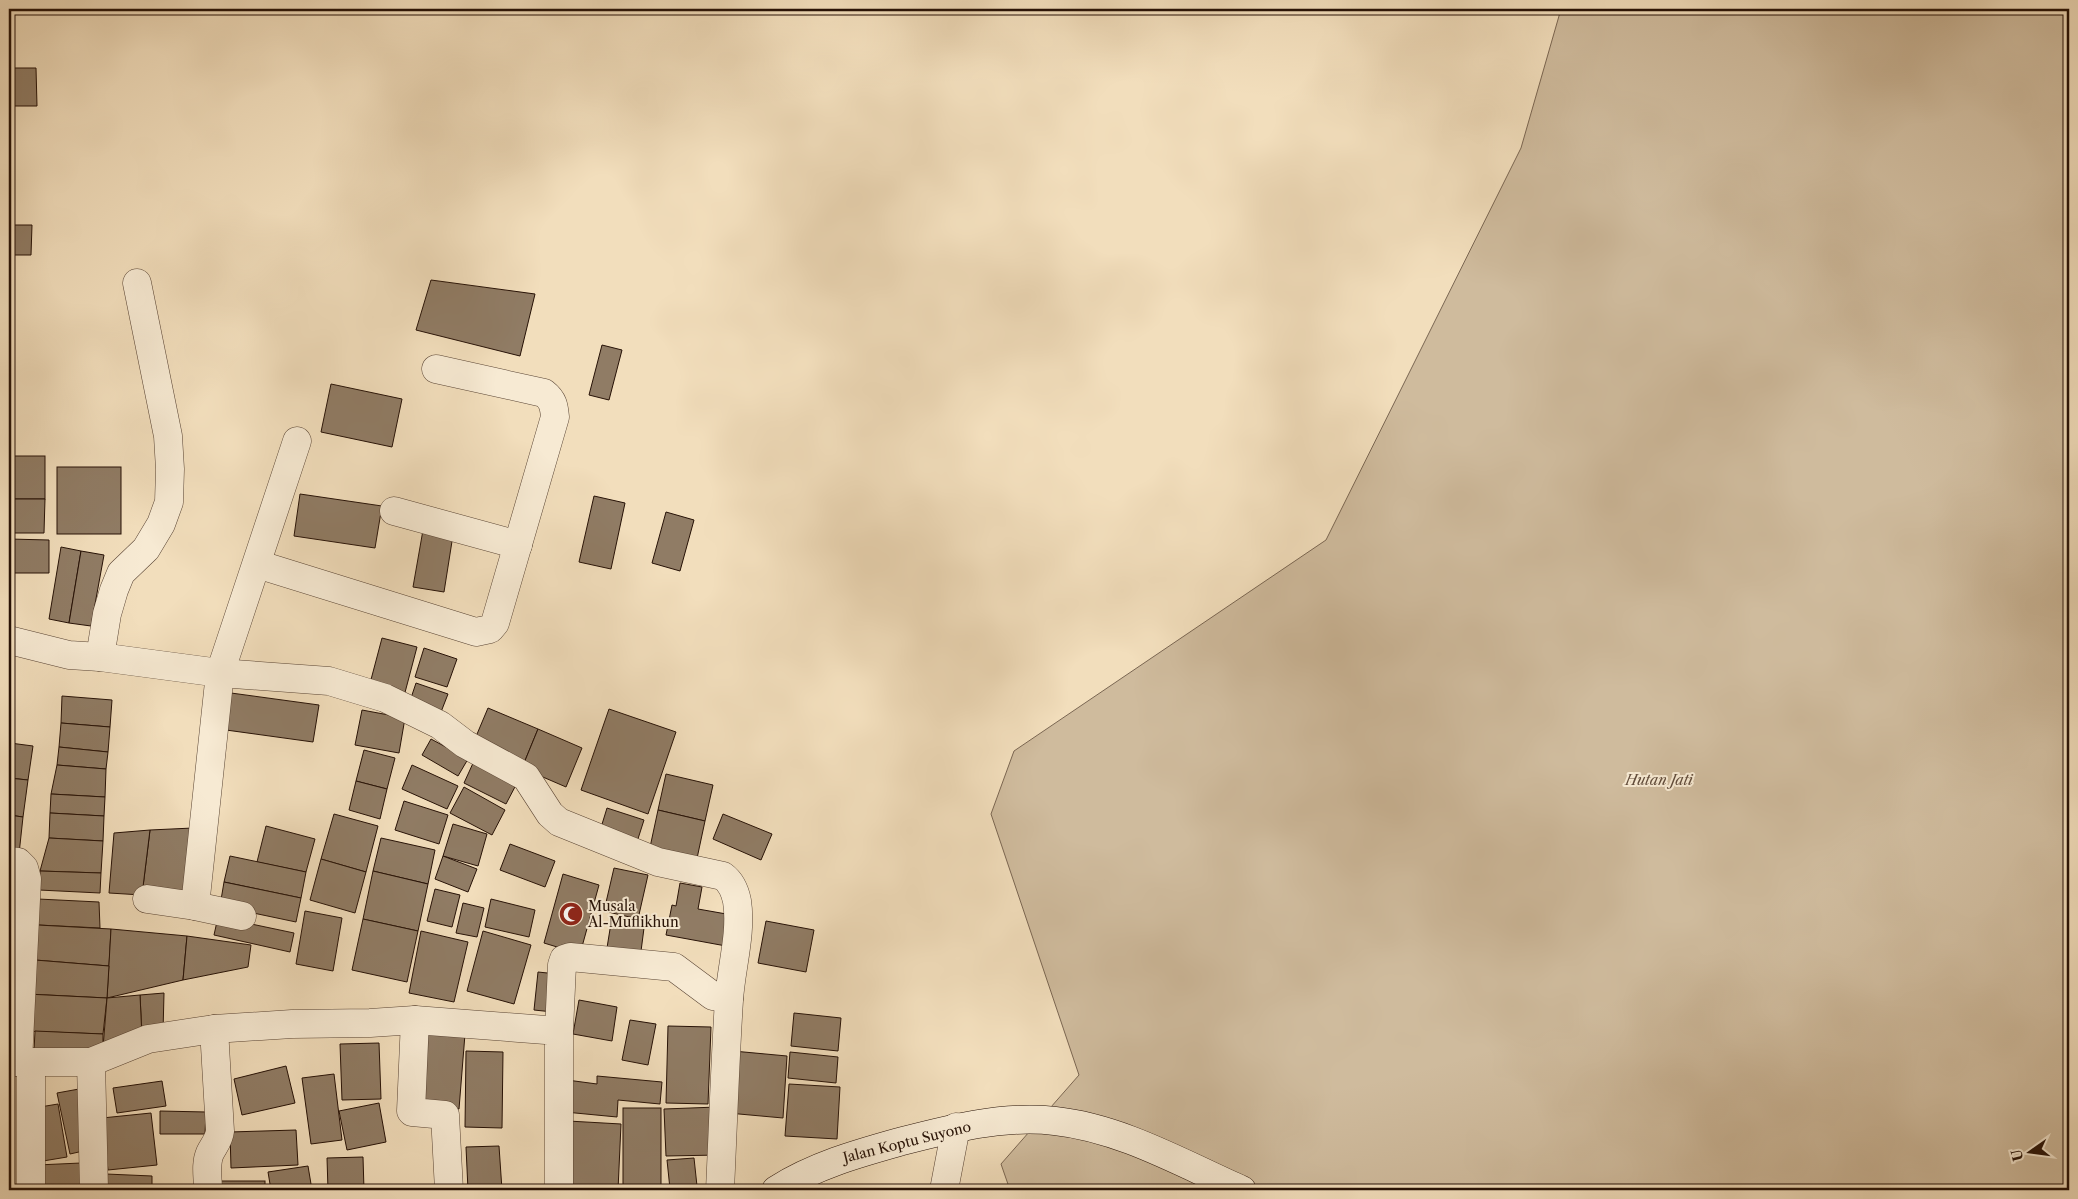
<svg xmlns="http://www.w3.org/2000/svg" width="2078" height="1199" font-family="'Libre Caslon Text',serif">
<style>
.green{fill:#cfbb9d;stroke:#7a6652}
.building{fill:#907c65;stroke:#261106}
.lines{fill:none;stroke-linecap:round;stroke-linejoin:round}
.minor-casing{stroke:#594434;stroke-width:29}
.secondary-casing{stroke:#261106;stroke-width:29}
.minor{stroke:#f7ead3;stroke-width:28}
.secondary{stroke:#f7ead3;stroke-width:28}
.labels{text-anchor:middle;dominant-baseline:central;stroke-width:4;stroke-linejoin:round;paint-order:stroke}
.park-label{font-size:14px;font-style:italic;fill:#614c3b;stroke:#f7ead3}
.poi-label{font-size:14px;fill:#261106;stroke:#f7ead3;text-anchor:start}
.street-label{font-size:14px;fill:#261106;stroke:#f7ead3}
</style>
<rect width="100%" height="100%" fill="#f2debc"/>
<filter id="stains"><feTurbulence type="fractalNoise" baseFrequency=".004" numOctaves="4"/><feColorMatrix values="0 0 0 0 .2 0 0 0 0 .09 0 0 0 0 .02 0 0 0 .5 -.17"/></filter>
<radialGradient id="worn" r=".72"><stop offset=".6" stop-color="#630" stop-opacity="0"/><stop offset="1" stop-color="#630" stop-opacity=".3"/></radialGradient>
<path class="green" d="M1561,9h508v1181h-1059l-9,-26 78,-89 -88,-261 23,-63 312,-211 195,-392z"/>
<g class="building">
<path d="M9,68h27l1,38h-28z"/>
<path d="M9,225h23l-1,30h-22z"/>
<path d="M431,280l104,14 -15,62 -104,-26z"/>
<path d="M602,345l20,5 -13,50 -20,-5z"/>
<path d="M331,384l71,15 -10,48 -71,-15z"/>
<rect x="9" y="456" width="36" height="43"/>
<rect x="57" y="467" width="64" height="67"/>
<path d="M300,494l82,12 -7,42 -81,-12z"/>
<path d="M594,496l31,7 -14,66 -32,-7z"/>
<path d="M9,499h36l-1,34h-35z"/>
<path d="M666,512l28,8 -14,51 -28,-8z"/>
<path d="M423,530l30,5 -9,57 -31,-5z"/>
<path d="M9,539l40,1v33h-40z"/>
<path d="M61,547l20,4 -12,72 -20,-4z"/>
<path d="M81,551l23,4 -13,71 -22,-3z"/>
<path d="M382,638l35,9 -14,53 -35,-9z"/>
<path d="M424,648l33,11 -10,28 -32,-10z"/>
<path d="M416,683l32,11 -7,18 -31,-11z"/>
<path d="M231,693l88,12 -6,37 -87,-12z"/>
<path d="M62,696l50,4 -2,27 -49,-4z"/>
<path d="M488,708l50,21 -16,39 -50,-22z"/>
<path d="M609,709l67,23 -28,82 -67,-24z"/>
<path d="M362,710l43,8 -6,35 -44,-8z"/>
<path d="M61,723l49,4 -2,25 -49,-5z"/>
<path d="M538,729l44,19 -16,39 -44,-19z"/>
<path d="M431,739l37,20 -10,17 -36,-21z"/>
<path d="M10,743l23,3 -5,34 -19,-2z"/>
<path d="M59,747l49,5 -2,17 -49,-4z"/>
<path d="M364,750l31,8 -8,31 -31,-8z"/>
<path d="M474,761l43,22 -11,21 -42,-21z"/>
<path d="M57,765l49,4 -1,28 -54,-3z"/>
<path d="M412,765l46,21 -11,23 -45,-20z"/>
<path d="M666,774l47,11 -8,36 -47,-11z"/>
<path d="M9,778l19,2 -5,37 -14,-2z"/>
<path d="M356,781l31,8 -7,30 -31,-9z"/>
<path d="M464,787l41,23 -13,25 -42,-22z"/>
<path d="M51,794l54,3 -1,19 -54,-3z"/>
<path d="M404,801l44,14 -9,29 -44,-14z"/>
<path d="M607,808l37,12 -8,25 -37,-11z"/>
<path d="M658,810l47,11 -9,42 -47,-11z"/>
<path d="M50,813l54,3 -1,25 -54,-3z"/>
<path d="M334,814l44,12 -12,46 -45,-13z"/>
<path d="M723,814l49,20 -11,26 -48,-21z"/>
<path d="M9,815l14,2 -4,37 -10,-1z"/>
<path d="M453,824l34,10 -9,32 -35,-10z"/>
<path d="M266,826l49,13 -9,33 -49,-10z"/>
<path d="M193,828l-8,67h-43l8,-65z"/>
<path d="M150,830l-8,65 -33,-2 5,-60z"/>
<path d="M49,838l54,3 -2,32 -61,-2z"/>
<path d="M381,838l54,12 -7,34 -55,-13z"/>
<path d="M510,844l45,17 -10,26 -45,-17z"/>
<path d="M230,856l76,16 -5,26 -77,-16z"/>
<path d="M443,856l34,13 -9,23 -33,-13z"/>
<path d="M321,859l45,13 -11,41 -45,-13z"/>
<path d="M614,868l34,7 -10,44 -34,-8z"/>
<path d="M40,871l61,2 -1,20 -61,-3z"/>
<path d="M373,871l55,13 -10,47 -55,-12z"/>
<path d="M563,874l36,11 -19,69 -36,-11z"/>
<path d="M224,882l77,16 -5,24 -76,-16z"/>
<path d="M680,883l22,4 -4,22 34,6 -6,31 -60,-11 6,-30 4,1z"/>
<path d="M435,889l25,6 -8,32 -25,-6z"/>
<path d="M38,899l61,3 1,26 -62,-3z"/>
<path d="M491,899l44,11 -6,27 -44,-10z"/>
<path d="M463,903l21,5 -7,29 -21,-4z"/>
<path d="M305,911l37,7 -9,53 -37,-7z"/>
<path d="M218,917l76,16 -4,19 -76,-17z"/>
<path d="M363,919l55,12 -11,51 -55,-12z"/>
<path d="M766,921l48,9 -8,42 -48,-9z"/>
<path d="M611,923l33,5 -4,31 -34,-5z"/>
<path d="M38,925l73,4 -2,37 -74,-6z"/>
<path d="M111,929l76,7 -4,44 -76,18z"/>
<path d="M421,931l47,11 -14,60 -45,-9z"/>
<path d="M483,931l48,14 -17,59 -47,-13z"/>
<path d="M187,936l64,9 -3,22 -65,13z"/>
<path d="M35,960l74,6 -2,32 -80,-4z"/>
<path d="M538,972l19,2 -4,38 -19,-2z"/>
<path d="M164,993l-1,40 -21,4 -2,-42z"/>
<path d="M27,994l80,4 -4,36 -78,-3z"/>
<path d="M140,995l2,42 -39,11 4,-50z"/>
<path d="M579,1000l38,7 -5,34 -39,-7z"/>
<path d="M794,1013l47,5 -3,33 -47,-5z"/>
<path d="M630,1020l26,4 -8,41 -26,-5z"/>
<path d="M668,1026l43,1 -3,77 -42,-1z"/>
<path d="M35,1031l68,3v14l-69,3z"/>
<path d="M420,1031l45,3 -6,75 -44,-3z"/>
<path d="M379,1043l2,56 -39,1 -2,-56z"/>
<path d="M466,1051l37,1 -1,76 -37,-1z"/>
<path d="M733,1051l54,5 -4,62 -55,-5z"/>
<path d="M790,1052l48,5 -2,26 -48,-5z"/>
<path d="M286,1066l9,37 -53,12 -8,-36z"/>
<path d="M334,1074l8,66 -31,4 -9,-66z"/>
<path d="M597,1076l65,6 -2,22 -42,-4 -1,17 -52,-5 2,-32 30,4z"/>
<path d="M162,1081l4,25 -49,7 -4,-25z"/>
<path d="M789,1084l51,3 -3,52 -52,-3z"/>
<path d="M79,1089l13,60 -22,5 -13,-61z"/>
<path d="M379,1103l7,39 -39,8 -8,-39z"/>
<path d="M58,1104l9,53 -24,4 -9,-53z"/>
<path d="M717,1107l2,48 -53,1 -2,-47z"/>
<rect x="623" y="1108" width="38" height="77"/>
<path d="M160,1111l46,1 -1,22h-45z"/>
<path d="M151,1113l6,52 -49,5 -6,-52z"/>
<path d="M568,1121l53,3 -3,66h-53z"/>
<path d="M296,1130l2,35 -67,3 -1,-36z"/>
<path d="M499,1146l3,44h-34l-2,-43z"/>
<path d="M363,1157l1,33h-36l-1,-32z"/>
<path d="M694,1158l3,28 -27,3 -3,-29z"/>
<path d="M81,1163l2,27h-45l-1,-25z"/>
<path d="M308,1166l4,24h-41l-3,-18z"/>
<path d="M106,1174l46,2v14h-46z"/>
<rect x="218" y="1181" width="47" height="9"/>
</g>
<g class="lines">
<g class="minor-casing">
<g id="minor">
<path d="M394,511l124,34"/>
<path d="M257,564l219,68 14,-3 5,-6 60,-206c-1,-11 -2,-17 -11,-24l-108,-24"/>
<path d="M9,640l60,15 31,2 120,16 109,8 56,17 55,27 25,19 61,33 24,37 9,8 99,40 65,14c8,6 12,15 14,25 5,32 -6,67 -8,99 -4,63 -6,127 -9,190"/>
<path d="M100,657l7,-43 7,-24 7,-17 25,-24 15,-25 8,-22 1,-33 -2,-33 -31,-153"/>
<path d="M9,861l9,1 6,6 3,11 -9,183"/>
<path d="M147,899l48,7 25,-233 77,-232"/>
<path d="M195,906l47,10"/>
<path d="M415,1020l-4,91 1,1 33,3 4,75"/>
<path d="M559,1031l3,-66 2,-6 6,-2 104,10 39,29 16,2"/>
<path d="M9,1062h82l57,-23 66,-10 78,-5 78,-1 45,-3 144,11v159"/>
<path d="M91,1062l3,128"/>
<path d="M31,1190v-128"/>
<path d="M208,1190c0,-12 -3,-26 2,-37 4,-8 9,-13 10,-22l-6,-102"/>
<path d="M944,1190l12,-63"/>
</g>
</g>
<g class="secondary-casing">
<path id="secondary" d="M776,1190c38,-24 80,-36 123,-48 50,-13 103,-27 156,-21 66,7 128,43 187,69"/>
</g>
<use href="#minor" class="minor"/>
<use href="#secondary" class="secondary"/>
</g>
<defs>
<g id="mosque-disc" transform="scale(1.25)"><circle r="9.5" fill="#8f2418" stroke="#f7ead3"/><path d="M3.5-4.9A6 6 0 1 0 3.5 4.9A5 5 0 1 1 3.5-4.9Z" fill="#fff"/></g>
</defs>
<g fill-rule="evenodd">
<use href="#mosque-disc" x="571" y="914"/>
</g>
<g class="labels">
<g class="park-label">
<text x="1659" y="780">Hutan Jati</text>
</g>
<g class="poi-label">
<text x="588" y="906">Musala<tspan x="588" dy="16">Al-Muflikhun</tspan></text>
</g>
<g class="street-label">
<text transform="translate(907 1142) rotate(-14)">Jalan Koptu Suyono</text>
</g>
</g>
<rect width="2078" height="1199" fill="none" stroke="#f2debc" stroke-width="30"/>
<rect x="10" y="10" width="2058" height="1179" fill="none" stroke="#261106" stroke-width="2.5"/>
<rect x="15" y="15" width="2048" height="1169" fill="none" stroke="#261106"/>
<g transform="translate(2030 1152) rotate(256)" stroke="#f7ead3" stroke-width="4" paint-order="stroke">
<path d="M0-4L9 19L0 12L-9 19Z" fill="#261106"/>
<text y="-8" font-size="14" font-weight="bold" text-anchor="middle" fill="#261106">U</text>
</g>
<rect width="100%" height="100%" filter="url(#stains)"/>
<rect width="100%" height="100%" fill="url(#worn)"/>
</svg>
